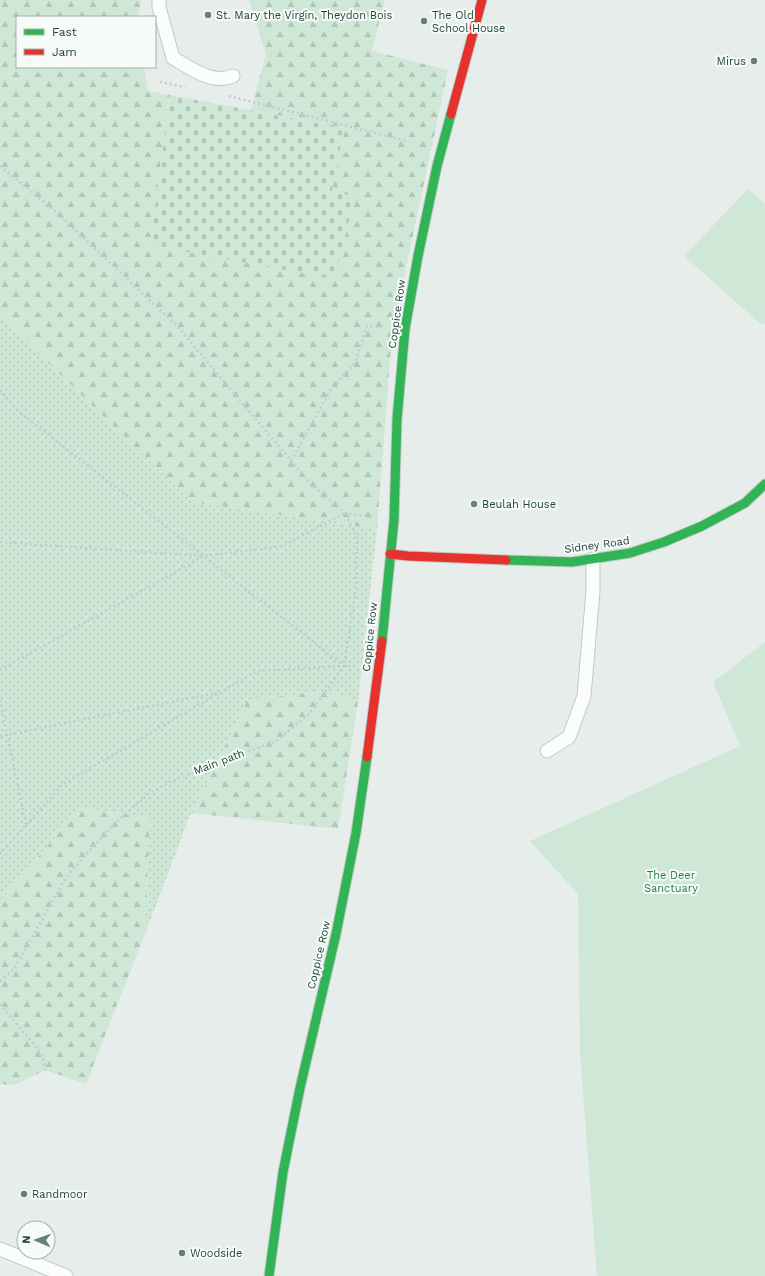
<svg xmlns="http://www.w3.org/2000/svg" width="765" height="1276" font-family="'Work Sans',sans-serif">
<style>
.grass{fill:url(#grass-dots)}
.forest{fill:url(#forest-firs)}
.cemetery{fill:url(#cemetery-stones)}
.park{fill:#cfe7d6}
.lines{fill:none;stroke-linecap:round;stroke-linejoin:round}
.lane-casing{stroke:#c4cac7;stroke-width:15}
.fast-casing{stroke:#c2cbc7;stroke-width:11}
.jam-casing{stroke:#c2cbc7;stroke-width:11}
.path{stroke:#c2ccca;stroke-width:2.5;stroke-dasharray:2 3;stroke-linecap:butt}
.lane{stroke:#fbfcfc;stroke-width:13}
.fast{stroke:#30b455;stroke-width:9}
.jam{stroke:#e5322d;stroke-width:9}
.poi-dot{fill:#667f78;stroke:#f6fbf8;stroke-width:1.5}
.labels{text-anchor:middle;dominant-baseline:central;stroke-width:4;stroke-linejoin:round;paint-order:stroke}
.poi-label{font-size:11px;fill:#21443a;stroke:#f6fbf8;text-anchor:start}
.street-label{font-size:11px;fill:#21443a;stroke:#f6fbf8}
.park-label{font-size:11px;fill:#277f48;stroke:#f6fbf8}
</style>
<defs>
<pattern id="grass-dots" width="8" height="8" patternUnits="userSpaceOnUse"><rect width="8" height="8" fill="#cfe7d6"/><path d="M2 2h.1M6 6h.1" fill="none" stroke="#b1c7b8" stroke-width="1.8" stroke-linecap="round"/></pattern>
<pattern id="forest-firs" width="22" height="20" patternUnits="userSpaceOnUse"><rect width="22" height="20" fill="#cfe7d6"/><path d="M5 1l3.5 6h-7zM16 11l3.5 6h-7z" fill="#b1c7b8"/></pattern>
<pattern id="cemetery-stones" width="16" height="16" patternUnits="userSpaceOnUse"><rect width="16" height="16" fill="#cfe7d6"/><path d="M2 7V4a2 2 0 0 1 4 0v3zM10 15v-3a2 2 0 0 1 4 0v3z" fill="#b1c7b8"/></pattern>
</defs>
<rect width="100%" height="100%" fill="#e7edea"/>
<path class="grass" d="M0,316l192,186 185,27 -19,173 -31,-11 -79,9 -57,113 -46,121 5,-116 -70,-10 -80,93z"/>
<g class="forest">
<path d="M0,0h141l-3,17h-121v50h127l4,24 22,4 -20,150 184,33 21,-81 -23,-6 12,-63 -93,-18 15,-56 -17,-54h136l-13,51 76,19 -56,264 -15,195 -185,-27 -192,-186z"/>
<path d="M327,691l31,11 -20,127 -147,-16 57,-113z"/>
<path d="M80,808l70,10 -5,116 -59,150 -41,-14 -30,15 -15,-1v-183z"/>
</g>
<path class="cemetery" d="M170,95l174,33 -12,63 23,6 -21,82 -184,-34z"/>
<g class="park">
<path d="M748,189l17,15v119l-3,2 -78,-69z"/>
<path d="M765,642v634h-168l-17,-224 -2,-158 -48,-53 210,-95 -27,-64z"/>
</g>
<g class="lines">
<g class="lane-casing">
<g id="lane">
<path d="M159,0v7l14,51c17,10 40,27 60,18"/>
<path d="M547,751l22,-14 15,-41 9,-105v-32"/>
<path d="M0,1249l66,27"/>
</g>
</g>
<g class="fast-casing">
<g id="fast">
<path d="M506,560l66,2 58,-9 34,-11 38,-16 43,-23 20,-19"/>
<path d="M382,641l12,-121 3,-101 8,-90 13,-73 19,-90 14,-52"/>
<path d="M269,1276l14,-104 17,-84 36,-154 20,-101 11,-76"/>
</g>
</g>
<g class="jam-casing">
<g id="jam">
<path d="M451,114l31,-114"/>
<path d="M390,554l18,2 98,4"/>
<path d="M367,757l15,-116"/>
</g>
</g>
<g class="path">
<path d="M160,82l25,5"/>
<path d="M229,96l178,45"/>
<path d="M0,166l54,44 123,116 133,157 35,30 27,4"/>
<path d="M0,390l18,21 325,254"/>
<path d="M291,461l39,-70 25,-28 12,-37 16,1"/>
<path d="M0,542l203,14"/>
<path d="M0,670l204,-114 78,-10 63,-33"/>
<path d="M0,700l26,125"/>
<path d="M0,736l217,-43"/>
<path d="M0,854l63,-70 194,-113 87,-5h13"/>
<path d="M0,981l14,-12 52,-92 46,-51 35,-31 22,-13 107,-41 33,-27 35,-48 12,-77 1,-52 -12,-24"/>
<path d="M0,1004l42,50 3,16"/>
</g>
<use href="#lane" class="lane"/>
<use href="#fast" class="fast"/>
<use href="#jam" class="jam"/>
</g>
<g class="poi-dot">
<circle cx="208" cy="15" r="4"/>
<circle cx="424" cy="21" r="4"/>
<circle cx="754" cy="61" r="4"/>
<circle cx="474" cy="504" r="4"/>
<circle cx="24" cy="1194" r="4"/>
<circle cx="182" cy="1253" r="4"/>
</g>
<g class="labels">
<g class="poi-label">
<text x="216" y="15">St. Mary the Virgin, Theydon Bois</text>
<text x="432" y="15">The Old<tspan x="432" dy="13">School House</tspan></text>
<text x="746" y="61" text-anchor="end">Mirus</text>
<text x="482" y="504">Beulah House</text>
<text x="32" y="1194">Randmoor</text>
<text x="190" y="1253">Woodside</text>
</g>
<g class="street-label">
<text transform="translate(397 314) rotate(-82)">Coppice Row</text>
<text transform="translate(597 545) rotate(-8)">Sidney Road</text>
<text transform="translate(370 637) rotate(-84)">Coppice Row</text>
<text transform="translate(219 762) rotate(-21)">Main path</text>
<text transform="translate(319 955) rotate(-77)">Coppice Row</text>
</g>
<g class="park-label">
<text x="671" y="875">The Deer<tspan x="671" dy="13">Sanctuary</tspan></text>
</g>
</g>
<rect x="16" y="16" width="140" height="52" fill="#f6fbf8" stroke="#a1b2ac"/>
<rect x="24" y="29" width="20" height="6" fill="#30b455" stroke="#a1b2ac"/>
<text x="52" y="36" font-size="12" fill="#21443a">Fast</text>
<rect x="24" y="49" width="20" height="6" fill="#e5322d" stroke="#a1b2ac"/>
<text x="52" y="56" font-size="12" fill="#21443a">Jam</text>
<g transform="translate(36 1240) rotate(272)"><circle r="19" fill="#f6fbf8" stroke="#a1b2ac"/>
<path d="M0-3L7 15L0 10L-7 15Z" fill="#667f78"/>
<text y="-6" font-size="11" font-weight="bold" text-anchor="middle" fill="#21443a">N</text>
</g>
</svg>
